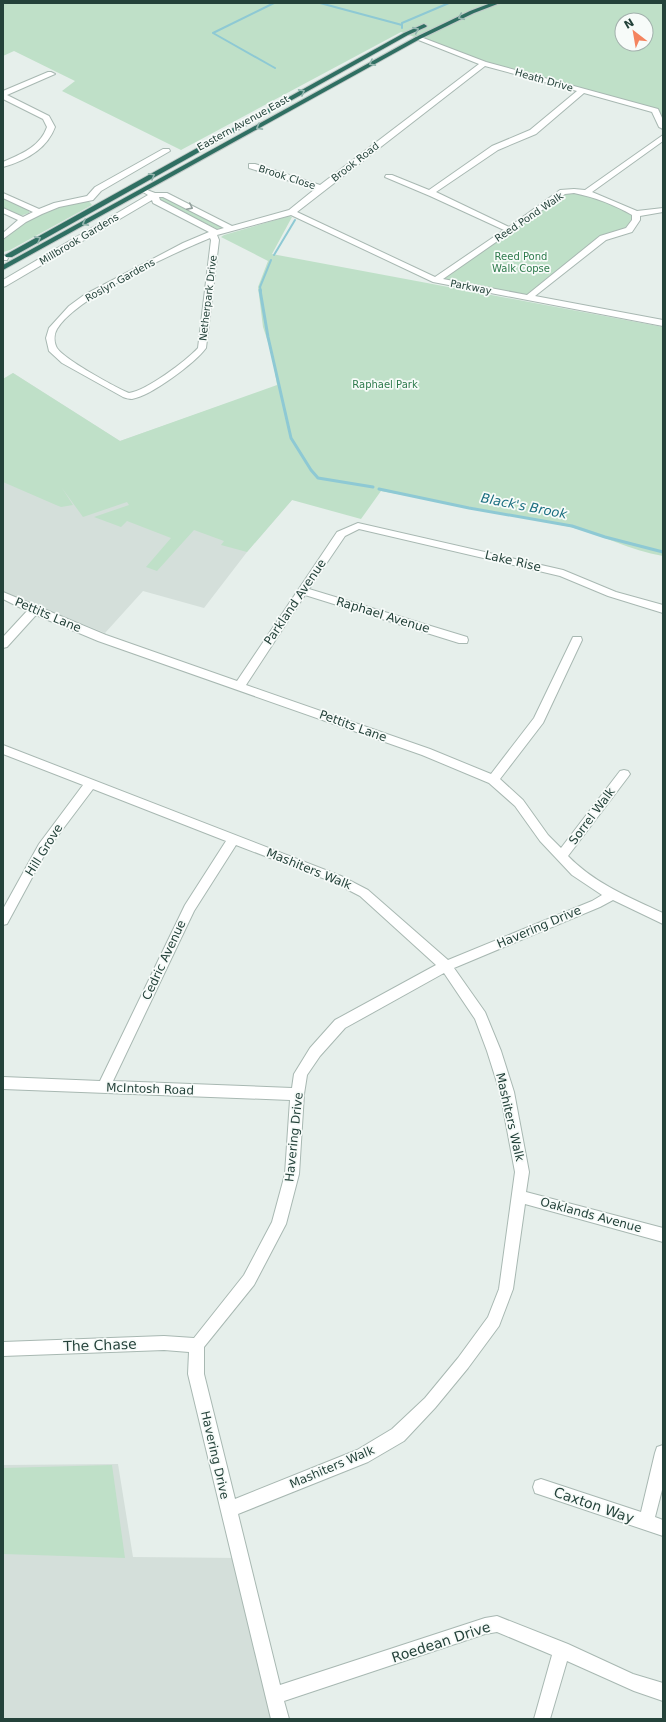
<svg xmlns="http://www.w3.org/2000/svg" width="666" height="1722" font-family="'DejaVu Sans',sans-serif">
<style>
.built{fill:#d4dfda}
.green{fill:#bfe0c8;fill-rule:evenodd}
.lines{fill:none;stroke-linecap:round;stroke-linejoin:round}
.stream-far1{stroke:#8ec9d4;stroke-width:2}
.stream{stroke:#8ec9d4;stroke-width:3}
.minor-casing{stroke:#a8b8b2;stroke-width:2}
.highway-casing{stroke:#c2cac8;stroke-width:2}
.minor{fill:#fff;fill-rule:evenodd}
.highway{fill:#2f6f62;fill-rule:evenodd}
.oneway{stroke:#93b5ae}
.oneway2{stroke:#92a09c}
.labels{text-anchor:middle;dominant-baseline:central;stroke-width:3.5;stroke-linejoin:round;paint-order:stroke}
.far-street-label{font-size:10px;fill:#24423a;stroke:#f7fbf9}
.far-park-label{font-size:10px;fill:#2d7a4b;stroke:#f7fbf9}
.street-label{font-size:12px;fill:#24423a;stroke:#f7fbf9}
.water-label{font-size:13px;font-style:italic;fill:#1c6f80;stroke:#f7fbf9}
.near-street-label{font-size:14px;fill:#24423a;stroke:#f7fbf9}
</style>
<rect width="100%" height="100%" fill="#e6efeb"/>
<g class="built">
<path d="M13,373l107,68 154,-54 18,113 -45,52 -43,56 -61,-17 -38,42 -102,-41v-213z"/>
<path d="M118,1464l15,93 108,1 39,161h-277v-254z"/>
</g>
<g class="green">
<path d="M3,3h660v124l-8,-16 -171,-48 -83,-31 -220,118 -119,-59 13,-10 -61,-30 -11,5zM622,20h24v24h-24z"/>
<path d="M563,192l23,1 50,21 -7,16 -26,8 -75,60 -92,-18z"/>
<path d="M163,196l61,30 -2,2 -5,1 -59,-30z"/>
<path d="M3,198l26,12v3l-9,3 -17,-9z"/>
<path d="M87,199l5,6 -82,45 -7,2v-12l20,-17 19,-10z"/>
<path d="M289,216l3,1 -20,37 391,73v229c-33,-5 -61,-22 -93,-29 -62,-14 -126,-24 -189,-36l-20,28 -69,-19 -45,52 -26,-7 3,-4 -30,-11 -37,41 -11,-4 25,-29 -44,-17 -6,6 -27,-10 35,-12 -2,-3 -44,15 -21,-29 11,17 -12,2 -5,-2 -53,-23v-103l10,-6 107,68 157,-56 -5,-31 -9,-27 -5,-40 10,-26 -47,-24 3,-2z"/>
<path d="M112,1465l13,93 -122,-4v-86z"/>
</g>
<g class="lines">
<g class="stream-far1">
<path d="M274,3l-61,30 62,35"/>
<path d="M320,3l82,22"/>
<path d="M402,28v-5l47,-20"/>
<path d="M274,255l21,-35"/>
<path d="M261,291l-1,-4 11,-27"/>
</g>
<g class="stream">
<path d="M260,290l8,47 23,101 20,32 7,8 55,9"/>
<path d="M379,489l90,19 103,18 33,11 58,15"/>
</g>
<g class="minor-casing">
<g id="minor">
<path d="M418,36l68,26 172,47 5,11v9l-4,-2 -7,-15 -68,-19 -48,41 -38,16 -62,42 73,35 51,-37 14,-1 11,1 78,-55v6l-71,51 45,19 26,-3v4l-23,4v4l-8,12 -26,8 -71,56 128,24v6l-230,-44 -142,-67 -74,20 2,5 -13,108c-11,15 -55,48 -74,51 -3,0 -6,-1 -9,-2l-61,-34 -13,-12 -3,-13 3,-10 20,-22 15,-11 99,-52 26,-11 -56,-29 -1,-3 -146,86 -3,1v-7l145,-85 -5,-3 4,-2 8,3h12l65,33 57,-16 26,-21 -66,-21v-4h6l65,21 159,-121 -63,-25v-2zM485,66l92,25 -47,39 -38,16 -63,44 -37,-15h-6l-1,2 45,19 74,34 -69,47 -138,-65zM574,193c20,4 41,12 58,22v5l-6,8 -26,8 -73,59 -84,-16 122,-85zM159,197h4l61,31 -7,2 -57,-30zM210,238l1,2 -13,108c-12,13 -52,43 -69,45 -12,-5 -70,-36 -73,-47 -2,-5 -2,-12 1,-17 19,-32 117,-76 153,-91z"/>
<path d="M48,72h3l4,2 -48,21 42,21 6,11c-8,22 -30,34 -52,40v-5c18,-8 37,-15 44,-35l-4,-8 -40,-20v-8z"/>
<path d="M163,149h6l1,2 -69,40 -8,9 -34,7 -17,7 -16,8 -23,17v-6l15,-13 -15,-7v-5l20,9 10,-5 -30,-14v-5l36,16 15,-6 33,-7 8,-9z"/>
<path d="M3,255l5,3 -1,2h-4z"/>
<path d="M358,523l205,47 53,22 47,13v8l-55,-17 -48,-20 -201,-47 -14,7 -36,53 158,48 1,3 -1,3h-8l-154,-48 -59,90 184,64 61,25 43,-56 39,-81h8l1,3 -39,83 -43,56 23,21 25,35 13,13 59,-77 4,-1 4,1 2,3 -2,3 -60,79c26,27 62,42 95,57v11l-50,-24 -13,7 -146,61 31,44 16,39 13,41 15,80 -3,20 137,36v14l-138,-38 -12,85 -14,37 -31,42 -33,40 -31,33 -36,21 -130,52 42,171 205,-67 12,-2 71,28 65,30 30,9v18l-29,-10 -67,-30 -17,58h-16l18,-64 -55,-23 -12,2 -201,67 5,18h-18l-83,-345 1,-22 -25,-2 -161,6v-14l161,-6 30,2 50,-63 28,-53 13,-48 5,-74 -287,-11v-12l97,4 85,-176 41,-64 -133,-52 -46,61 -40,74 -4,1v-16l36,-65 44,-59 -80,-31v-9l338,131 27,14 80,70 144,-59 10,-6 -30,-20 -32,-34 -25,-35 -26,-23 -67,-28 -324,-114 -62,-26 -29,32 -4,1v-11l24,-26 -24,-12v-7l103,43 131,46 100,-149zM236,845l97,37 27,14 76,69 -101,55 -25,28 -16,26 -2,14 -179,-7 81,-170zM444,973l31,46 12,32 13,41 15,80 -16,117 -11,28 -30,41 -33,40 -33,31 -35,21 -122,49 -31,-125v-27l50,-62 32,-61 13,-50 5,-80 3,-19 13,-19 25,-28z"/>
<path d="M663,1445v41l-8,31 8,3v16l-122,-41 -6,-2 -2,-6 2,-6 6,-2 100,33 14,-59 2,-6z"/>
</g>
</g>
<g class="highway-casing">
<g id="highway">
<path d="M491,3h9l-26,10 -54,26 -417,231v-5l413,-228 54,-26z"/>
<path d="M424,24l3,2 -1,1 -18,8 -396,222h-6l-1,-2 399,-222z"/>
</g>
</g>
<use href="#minor" class="minor"/>
<use href="#highway" class="highway"/>
</g>
<defs><path id="oneway-chevron" d="M-2-3.5L2.5 0L-2 3.5" fill="none" stroke-width="1.6" stroke-linecap="round" stroke-linejoin="round"/></defs>
<g class="oneway">
<use href="#oneway-chevron" transform="translate(461 17) rotate(155)"/>
<use href="#oneway-chevron" transform="translate(416 30) rotate(-24)"/>
<use href="#oneway-chevron" transform="translate(372 63) rotate(151)"/>
<use href="#oneway-chevron" transform="translate(302 92) rotate(-29)"/>
<use href="#oneway-chevron" transform="translate(259 127) rotate(151)"/>
<use href="#oneway-chevron" transform="translate(152 176) rotate(-29)"/>
<use href="#oneway-chevron" transform="translate(85 223) rotate(152)"/>
<use href="#oneway-chevron" transform="translate(38 239) rotate(-29)"/>
</g>
<use class="oneway2" href="#oneway-chevron" transform="translate(190 207) rotate(26)"/>
<g class="labels">
<g class="far-street-label">
<text transform="translate(544 80) rotate(16)">Heath Drive</text>
<text transform="translate(243 123) rotate(-29)">Eastern Avenue East</text>
<text transform="translate(355 162) rotate(-38)">Brook Road</text>
<text transform="translate(287 177) rotate(18)">Brook Close</text>
<text transform="translate(529 217) rotate(-34)">Reed Pond Walk</text>
<text transform="translate(79 239) rotate(-31)">Millbrook Gardens</text>
<text transform="translate(120 280) rotate(-29)">Roslyn Gardens</text>
<text transform="translate(471 287) rotate(11)">Parkway</text>
<text transform="translate(208 298) rotate(-83)">Netherpark Drive</text>
</g>
<g class="far-park-label">
<text x="521" y="256">Reed Pond<tspan x="521" dy="12">Walk Copse</tspan></text>
<text x="385" y="384">Raphael Park</text>
</g>
<g class="street-label">
<text transform="translate(513 561) rotate(13)">Lake Rise</text>
<text transform="translate(295 602) rotate(-56)">Parkland Avenue</text>
<text transform="translate(48 615) rotate(23)">Pettits Lane</text>
<text transform="translate(383 615) rotate(17)">Raphael Avenue</text>
<text transform="translate(353 726) rotate(20)">Pettits Lane</text>
<text transform="translate(592 816) rotate(-53)">Sorrel Walk</text>
<text transform="translate(44 850) rotate(-58)">Hill Grove</text>
<text transform="translate(309 869) rotate(22)">Mashiters Walk</text>
<text transform="translate(539 927) rotate(-23)">Havering Drive</text>
<text transform="translate(164 960) rotate(-65)">Cedric Avenue</text>
<text transform="translate(150 1089) rotate(2)">McIntosh Road</text>
<text transform="translate(510 1117) rotate(77)">Mashiters Walk</text>
<text transform="translate(294 1137) rotate(-84)">Havering Drive</text>
<text transform="translate(591 1215) rotate(15)">Oaklands Avenue</text>
<text transform="translate(215 1455) rotate(77)">Havering Drive</text>
<text transform="translate(332 1467) rotate(-23)">Mashiters Walk</text>
</g>
<g class="water-label">
<text transform="translate(524 506) rotate(11)">Black's Brook</text>
</g>
<g class="near-street-label">
<text transform="translate(100 1345) rotate(-2)">The Chase</text>
<text transform="translate(594 1505) rotate(19)">Caxton Way</text>
<text transform="translate(441 1642) rotate(-18)">Roedean Drive</text>
</g>
</g>
<rect width="666" height="1722" fill="none" stroke="#24423a" stroke-width="8"/>
<g transform="translate(634 32) rotate(329)"><circle r="19" fill="#f7fbf9" stroke="#a3b1ad"/>
<path d="M0-3L7 15L0 10L-7 15Z" fill="#f4845f"/>
<text y="-6" font-size="11" font-weight="bold" text-anchor="middle" fill="#24423a">N</text>
</g>
</svg>
